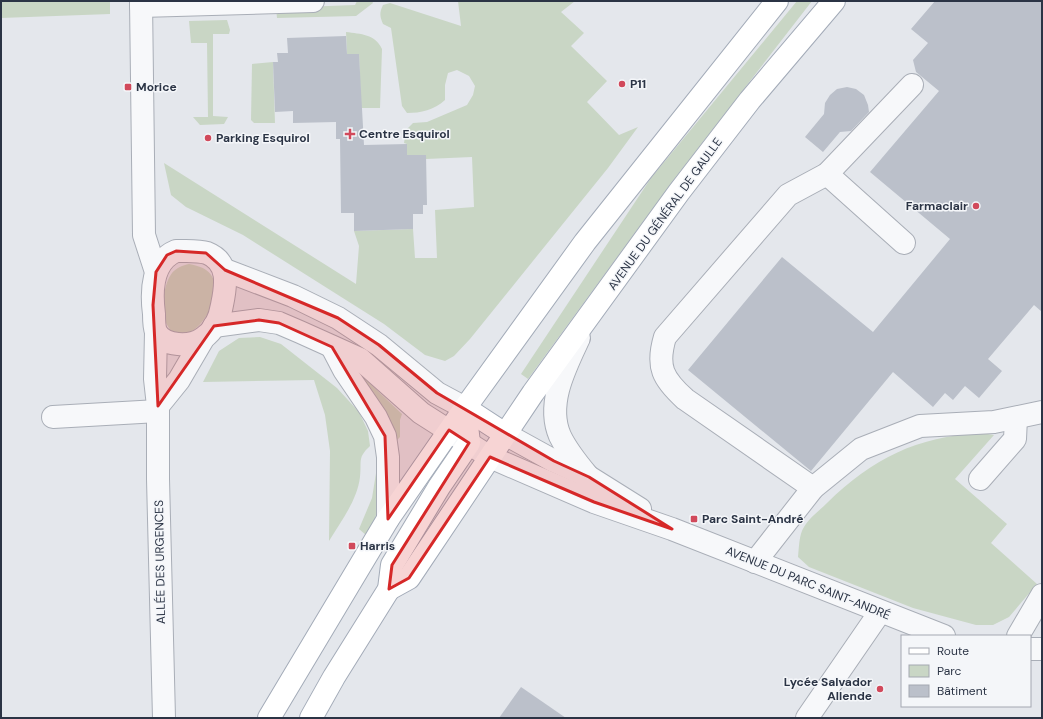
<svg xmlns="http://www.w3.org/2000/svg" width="1043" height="719" font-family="'DM Sans',sans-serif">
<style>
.green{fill:#c9d6c5}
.building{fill:#bbc0ca}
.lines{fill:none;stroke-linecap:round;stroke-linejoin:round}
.minor-casing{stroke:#a9aeb7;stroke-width:24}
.major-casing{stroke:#a3abb8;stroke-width:24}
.minor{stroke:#f7f8fa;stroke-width:22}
.major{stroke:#fff;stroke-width:22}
.marked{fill:#d62828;fill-opacity:0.2;stroke:#d62828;stroke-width:3;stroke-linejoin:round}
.poi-dot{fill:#d1495b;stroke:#f4f6f9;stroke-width:1.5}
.labels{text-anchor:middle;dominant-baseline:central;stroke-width:3;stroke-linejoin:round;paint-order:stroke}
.poi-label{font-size:12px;font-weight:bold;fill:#2b3445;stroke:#f4f6f9;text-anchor:start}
.street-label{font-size:12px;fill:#2b3445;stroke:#f4f6f9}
</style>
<rect width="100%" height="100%" fill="#e4e7ec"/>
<g class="green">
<path d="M1,1h109v13l-109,4z"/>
<path d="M357,1h15l1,2 -17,13 -79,2 -1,-10 79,-3z"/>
<path d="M458,1h117l-14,11 23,21 -13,13 36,35 -20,21 32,33 19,-8 -30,41 -138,171 -16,17 -9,5 -20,-6 -41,-31 -141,-89 -57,-28 -15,-12 -7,-32 192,121 3,-38 -5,-15 59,-2 2,29h22l-2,-48 39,-3 -2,-50 -46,2 -19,-4v-11l-3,-1 2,-13 7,-7 14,-1 40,-17 6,-10 2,-9 -6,-10 -12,-6 -9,3 -3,12v15c-11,10 -24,13 -38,13l-5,-7 -11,-78 -8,-4c-3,-7 -4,-11 0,-19l7,-2 71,23z"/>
<path d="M797,1h15l-137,177 -147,201 -7,-5 130,-196z"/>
<path d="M227,20l3,10 -1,4h-16v82l15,1 -4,7 -24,1 -7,-8h15l-1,-74h-16l-2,-22z"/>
<path d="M346,32c15,2 29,2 36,17l-2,59h-19l-2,-54h-12z"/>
<path d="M273,62l2,61h-21l-3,-3 1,-56z"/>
<path d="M189,264c22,4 25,11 29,33 -10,16 -17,33 -36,39 -3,-1 -7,-2 -9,-4 -15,-11 -11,-46 -1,-59 4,-5 11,-8 17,-9z"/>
<path d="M260,337l21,7 56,44 22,24 9,19 2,15c-13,12 -8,15 -10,31 -3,24 -19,44 -31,64l1,-90 -5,-36 -11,-35 -111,2 16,-31 20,-13z"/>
<path d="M362,376l40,38 -2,6v17l-3,3 -3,-2 -34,-61z"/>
<path d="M981,433l13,2 -39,44 52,45 -16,19 46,41 -28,33 -16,8h-17l-63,-17 -104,-41 -11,-10c1,-9 1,-23 6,-30 5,-9 16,-17 23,-24 46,-45 89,-66 154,-70z"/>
<path d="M380,463c-1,24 2,53 -14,72l-7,-6 13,-31 5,-31z"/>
</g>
<g class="building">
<path d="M935,1h107v311l-8,-7 -46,54 14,12 -23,27 -14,-12 -12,14 -8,-7 -12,14 -40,-35 -82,99 -123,-101 94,-113 91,75 77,-93 -80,-67 69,-81 -23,-19 -3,-12 15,-17 -17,-14z"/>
<path d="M346,36l1,18h12l5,91 43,-1v11h19l1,50h-4v9h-10v15l-59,2v-18h-13l-1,-74h-4v-17l-43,1v-12l-18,1 -2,-50h5l-1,-9h11l-1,-15z"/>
<path d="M847,87l9,2 8,6 4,10 1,7 -18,19 -11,1 -17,20 -18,-15 19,-23 1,-11 5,-8 7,-6z"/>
<path d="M521,687l16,11 29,20h-67z"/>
</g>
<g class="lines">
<g class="minor-casing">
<g id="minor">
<path d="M141,1l3,234 12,37"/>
<path d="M141,6l172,-5"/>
<path d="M827,174l77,69"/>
<path d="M176,251c10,0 22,-1 31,2 23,9 19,33 15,52 -2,12 -8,26 -19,33 -12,9 -39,9 -47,-6 -2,-5 -2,-13 -2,-18 -3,-23 -2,-53 22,-63z"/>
<path d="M225,270l68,26 45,22 41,27 58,48 28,15"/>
<path d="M214,326l45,-6 20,3 21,9 60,27 61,54 69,44 104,45 78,27 272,107"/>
<path d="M156,332l-1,47 3,27v73l6,239"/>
<path d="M579,338c-14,30 -33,66 -19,98 7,15 17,27 27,39"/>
<path d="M332,347l12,23 32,47 9,19 3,21v62"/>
<path d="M158,406l21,-26 24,-41"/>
<path d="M53,417l105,-6"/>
<path d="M505,434l49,27 35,16 51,32"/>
<path d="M980,479l35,-40 1,-21"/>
<path d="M813,488l-128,-89c-22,-20 -29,-32 -20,-62l123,-142 39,-21 85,-89"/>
<path d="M755,562l58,-74 48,-39 59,-23 74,-4 48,-10"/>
<path d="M1018,636l24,-41"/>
<path d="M1030,649h12"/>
<path d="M807,718l73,-106"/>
</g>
</g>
<g class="major-casing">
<g id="major">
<path d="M465,408l40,26"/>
<path d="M389,589l20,-11 124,-185 146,-201 71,-92 84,-99"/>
<path d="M269,718l119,-199 77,-111 120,-166 192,-241"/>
<path d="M311,718l23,-41 55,-88 3,-24 47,-78 30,-44 -4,-35"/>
</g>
</g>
<use href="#minor" class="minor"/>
<use href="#major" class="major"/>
</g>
<path class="marked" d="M176,251l30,2 19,17 113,48 41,27 58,48 117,68 35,16 83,52 -78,-27 -104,-45 -81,121 -20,11 3,-24 77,-122 -20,-13 -61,89 -3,-83 -53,-89 -53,-24 -20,-3 -45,6 -56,80 -5,-101 3,-33 11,-17z"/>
<g class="poi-dot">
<circle cx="622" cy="84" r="4"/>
<rect x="124" y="83" width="8" height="8" rx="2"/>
<path d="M348 128h4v4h4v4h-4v4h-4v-4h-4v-4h4z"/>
<circle cx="208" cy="138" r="4"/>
<circle cx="976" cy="206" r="4"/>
<rect x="690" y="515" width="8" height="8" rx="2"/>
<rect x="348" y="542" width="8" height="8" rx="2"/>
<circle cx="880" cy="689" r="4"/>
</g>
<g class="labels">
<g class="poi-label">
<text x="630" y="84">P11</text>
<text x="136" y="87">Morice</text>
<text x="359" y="134">Centre Esquirol</text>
<text x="216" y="138">Parking Esquirol</text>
<text x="968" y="206" text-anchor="end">Farmaclair</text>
<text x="702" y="519">Parc Saint-André</text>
<text x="360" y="546">Harris</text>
<text x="872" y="682" text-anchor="end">Lycée Salvador<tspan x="872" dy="14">Allende</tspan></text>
</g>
<g class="street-label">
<text transform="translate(665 214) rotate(-54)">AVENUE DU GÉNÉRAL DE GAULLE</text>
<text transform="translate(160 562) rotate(-91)">ALLÉE DES URGENCES</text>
<text transform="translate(808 583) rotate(22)">AVENUE DU PARC SAINT-ANDRÉ</text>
</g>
</g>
<rect width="1043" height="719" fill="none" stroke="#2b3445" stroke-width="4"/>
<rect x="901" y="635" width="130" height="72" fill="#f4f6f9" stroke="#a4a8b1"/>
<rect x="909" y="648" width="20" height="6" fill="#ffffff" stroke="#a4a8b1"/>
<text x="937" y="655" font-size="12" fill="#2b3445">Route</text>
<rect x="909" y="665" width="20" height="12" fill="#c9d6c5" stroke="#a4a8b1"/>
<text x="937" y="675" font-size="12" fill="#2b3445">Parc</text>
<rect x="909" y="685" width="20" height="12" fill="#bbc0ca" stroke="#a4a8b1"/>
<text x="937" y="695" font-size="12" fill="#2b3445">Bâtiment</text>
</svg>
